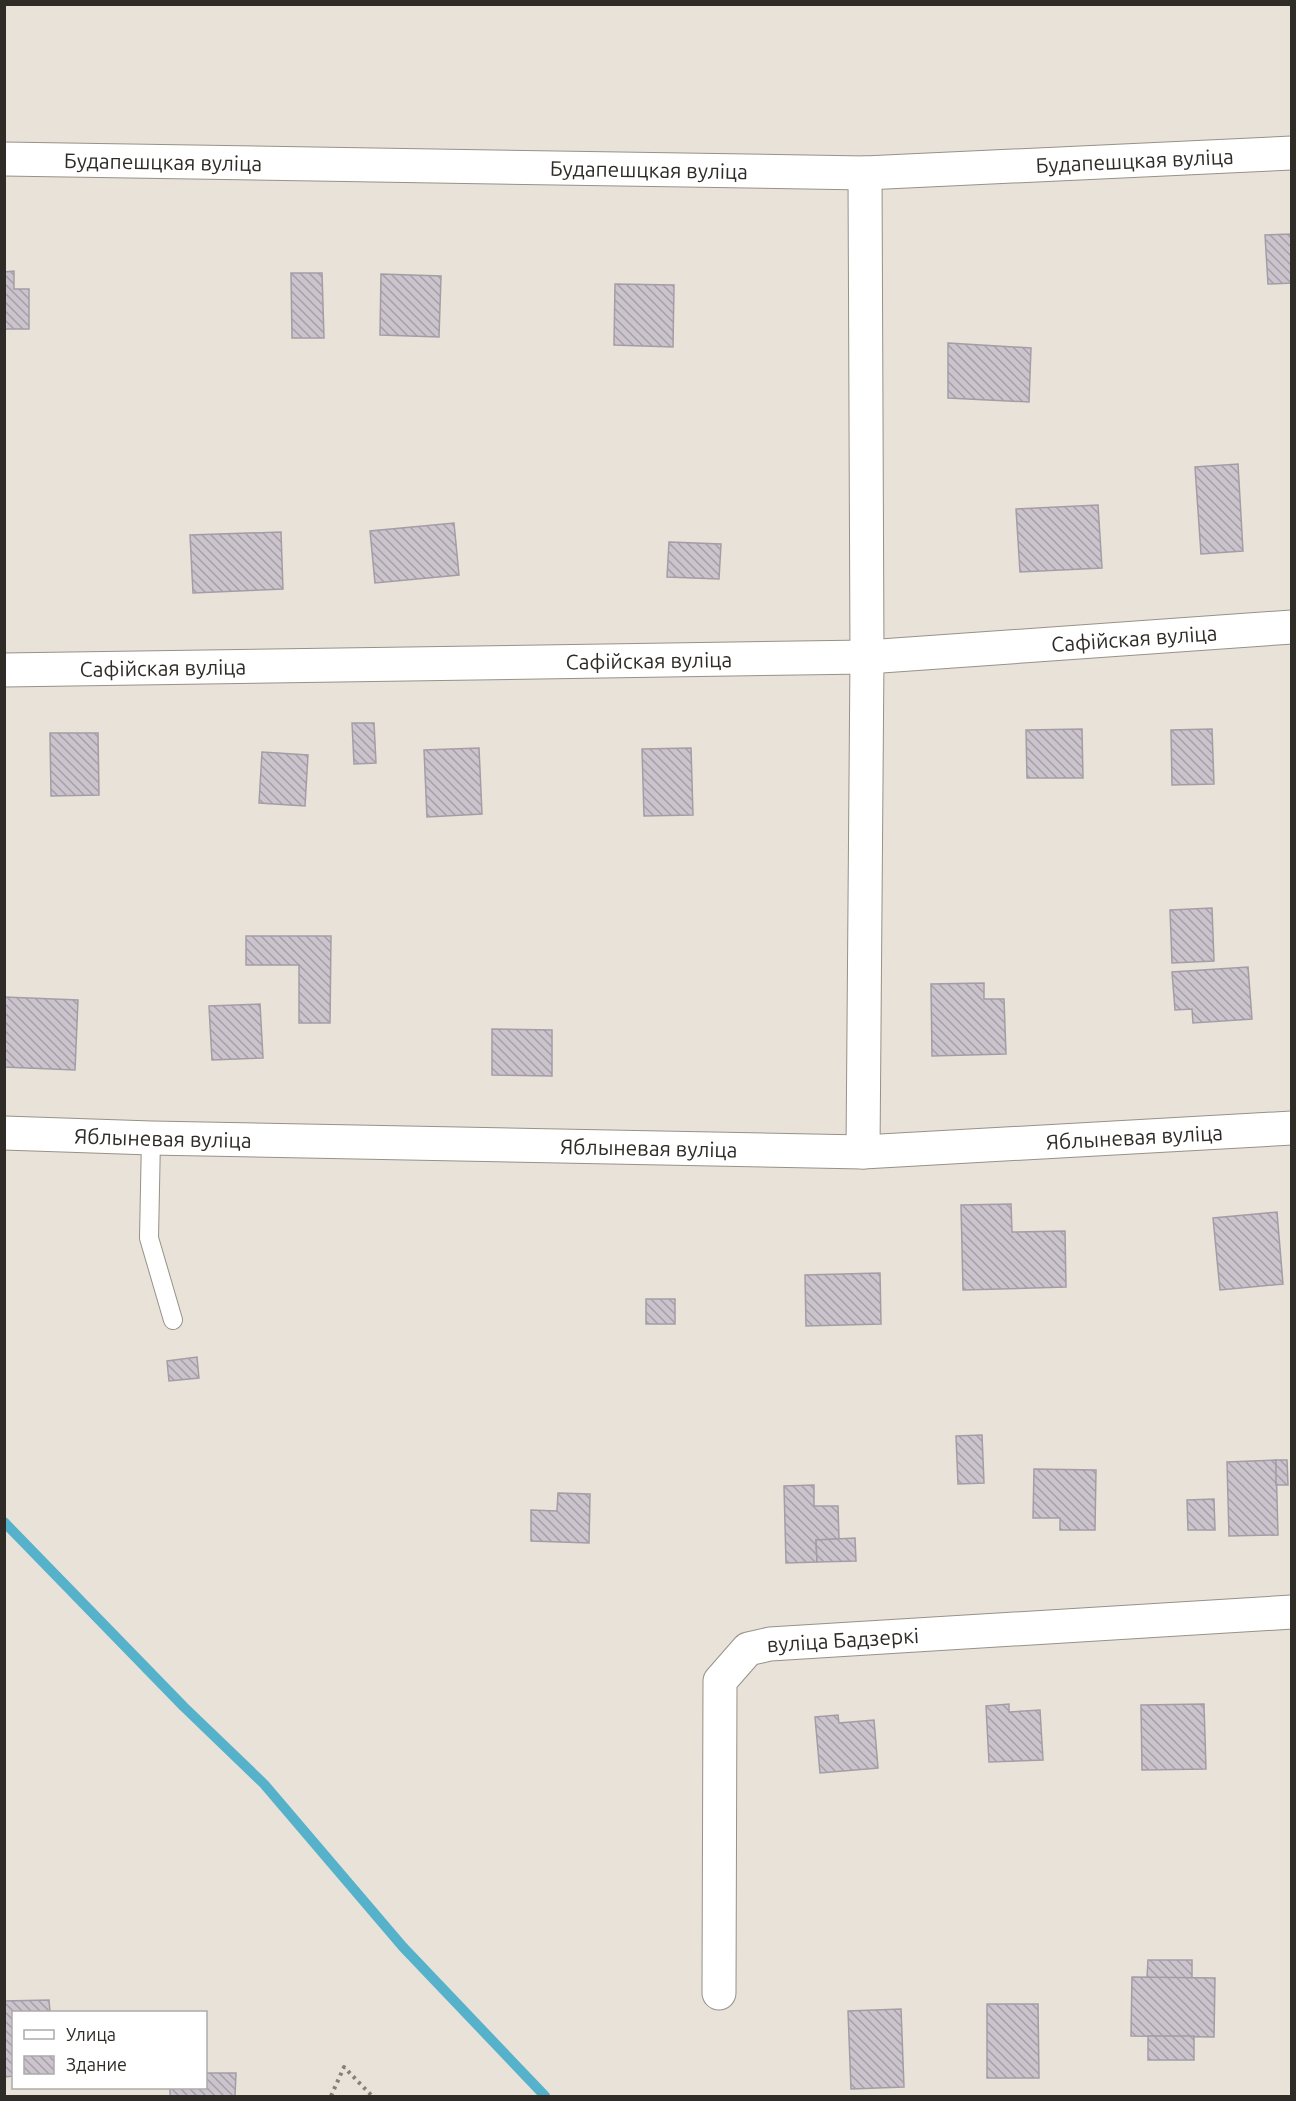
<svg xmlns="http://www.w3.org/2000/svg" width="1296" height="2101" font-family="Ubuntu,sans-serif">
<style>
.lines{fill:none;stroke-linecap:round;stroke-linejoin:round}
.stream{stroke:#56b1cb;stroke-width:10}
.building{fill:url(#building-back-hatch);stroke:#a49da6;stroke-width:1.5}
.lane-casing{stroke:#979188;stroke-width:20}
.street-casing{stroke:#979188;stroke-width:35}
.path{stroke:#85807a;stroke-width:4;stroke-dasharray:3 4.5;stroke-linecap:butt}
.lane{stroke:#fff;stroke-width:18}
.street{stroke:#fff;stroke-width:33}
.labels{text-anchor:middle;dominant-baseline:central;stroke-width:4.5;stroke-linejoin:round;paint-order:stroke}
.street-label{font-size:21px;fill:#2f2c28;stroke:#fff}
</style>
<defs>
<pattern id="building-back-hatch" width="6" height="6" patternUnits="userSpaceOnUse" patternTransform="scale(1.5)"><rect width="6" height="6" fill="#cbc4cd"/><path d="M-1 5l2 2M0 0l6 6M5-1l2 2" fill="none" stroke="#a59fa6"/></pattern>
</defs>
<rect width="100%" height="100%" fill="#e8e2d8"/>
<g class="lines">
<path class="stream" d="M4,1522l180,185 80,77 139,163 142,149"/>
</g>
<g class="building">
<path d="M1292,234v49l-24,1 -3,-49z"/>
<path d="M14,271v18h15v40h-25v-57z"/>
<path d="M291,273h31l2,65h-32z"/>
<path d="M381,274l60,2 -2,61 -59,-2z"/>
<path d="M615,284l59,1 -1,62 -59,-2z"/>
<path d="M948,343l83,5 -2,54 -81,-4z"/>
<path d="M1238,464l5,87 -42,3 -6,-87z"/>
<path d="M1098,505l4,63 -82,4 -4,-63z"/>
<path d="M454,523l5,52 -84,8 -5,-52z"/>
<path d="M281,532l2,57 -90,4 -3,-58z"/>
<path d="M669,542l52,2 -2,35 -52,-2z"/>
<path d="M352,723h22l2,40 -22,1z"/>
<path d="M1082,729l1,49h-56l-1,-48z"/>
<path d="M1212,729l2,55 -42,1 -1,-55z"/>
<path d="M50,733h48l1,62 -48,1z"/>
<path d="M479,748l3,66 -55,3 -3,-67z"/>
<path d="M691,748l2,67 -49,1 -2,-67z"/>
<path d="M262,752l46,3 -3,51 -46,-3z"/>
<path d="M1212,908l2,53 -42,2 -2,-53z"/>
<path d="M246,936h85l-1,87h-31v-58h-53z"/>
<path d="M1248,967l4,52 -59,4 -1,-14 -17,1 -3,-38z"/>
<path d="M984,983v16h20l2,55 -74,2 -1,-72z"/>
<path d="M4,997l74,3 -3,70 -71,-3z"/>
<path d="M260,1004l3,54 -51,2 -3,-54z"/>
<path d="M492,1029l60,1v46l-60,-1z"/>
<path d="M1011,1204l1,28 53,-1 1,56 -103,3 -2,-85z"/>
<path d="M1277,1212l6,72 -63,6 -7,-72z"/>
<path d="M880,1273l1,51 -75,2 -1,-51z"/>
<rect x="646" y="1299" width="29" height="25"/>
<path d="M197,1357l2,21 -30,3 -2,-20z"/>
<path d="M982,1435l2,48 -26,1 -2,-48z"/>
<path d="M1276,1460l2,75 -49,1 -2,-74z"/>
<path d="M1276,1460h11l1,25h-12z"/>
<path d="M1034,1469l62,1 -1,60h-35v-12h-27z"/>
<path d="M814,1485v21h24l1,33 -23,1 1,22 -31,1 -2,-77z"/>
<path d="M558,1493l32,1 -1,49 -58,-2v-31l26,1z"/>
<path d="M1214,1499l1,31h-27l-1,-30z"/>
<path d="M855,1538l1,23 -39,1 -1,-22z"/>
<path d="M1009,1704v8l31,-2 3,50 -54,2 -3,-56z"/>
<path d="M1204,1704l2,65 -64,1 -1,-65z"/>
<path d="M838,1715l1,8 35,-3 4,48 -58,5 -5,-56z"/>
<path d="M1148,1960h44v18h-45z"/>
<path d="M1132,1977l83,1 -1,59 -83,-1z"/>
<path d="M49,2000l1,12h-36v64l-10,1v-76z"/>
<path d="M987,2004h51l1,74h-52z"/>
<path d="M901,2009l3,78 -53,2 -3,-78z"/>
<rect x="1148" y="2036" width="46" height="24"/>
<path d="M206,2073h30l-1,23h-65v-8h36z"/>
</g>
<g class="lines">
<g class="lane-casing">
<path id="lane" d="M151,1138l-2,100 24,82"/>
</g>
<g class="street-casing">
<g id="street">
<path id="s1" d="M4,159l861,14 427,-20"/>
<path id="s2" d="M4,670l863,-13 425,-30"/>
<path id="s3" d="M4,1133l147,5 712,14 429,-24"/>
<path d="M863,1152l4,-495 -2,-484"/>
<path id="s4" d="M719,1993l1,-312 28,-32 22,-5 522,-32"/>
</g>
</g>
<path class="path" d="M331,2096l13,-29 28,29"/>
<use href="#lane" class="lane"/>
<use href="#street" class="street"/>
</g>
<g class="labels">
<g class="street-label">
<text stroke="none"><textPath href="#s1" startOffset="1131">Будапешцкая вуліца</textPath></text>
<text stroke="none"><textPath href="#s1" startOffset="159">Будапешцкая вуліца</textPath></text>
<text stroke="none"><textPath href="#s1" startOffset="645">Будапешцкая вуліца</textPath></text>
<text stroke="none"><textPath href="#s2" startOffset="1131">Сафійская вуліца</textPath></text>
<text stroke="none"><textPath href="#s2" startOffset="645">Сафійская вуліца</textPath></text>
<text stroke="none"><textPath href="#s2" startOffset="159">Сафійская вуліца</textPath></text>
<text stroke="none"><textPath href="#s3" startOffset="1131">Яблыневая вуліца</textPath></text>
<text stroke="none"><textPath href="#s3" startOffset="159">Яблыневая вуліца</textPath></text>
<text stroke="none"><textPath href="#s3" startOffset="645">Яблыневая вуліца</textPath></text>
<text stroke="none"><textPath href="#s4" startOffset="450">вуліца Бадзеркі</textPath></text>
</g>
</g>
<rect width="1296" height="2101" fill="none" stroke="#2f2c28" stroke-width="12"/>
<rect x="12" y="2011" width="195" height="78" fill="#ffffff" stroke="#acaba9" stroke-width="1.5"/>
<rect x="24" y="2030" width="30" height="9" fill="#ffffff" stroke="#acaba9" stroke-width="1.5"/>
<text x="66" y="2041" font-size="18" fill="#2f2c28">Улица</text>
<rect x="24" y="2056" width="30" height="18" fill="url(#building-back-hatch)" stroke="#acaba9" stroke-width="1.5"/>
<text x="66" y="2071" font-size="18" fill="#2f2c28">Здание</text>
</svg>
